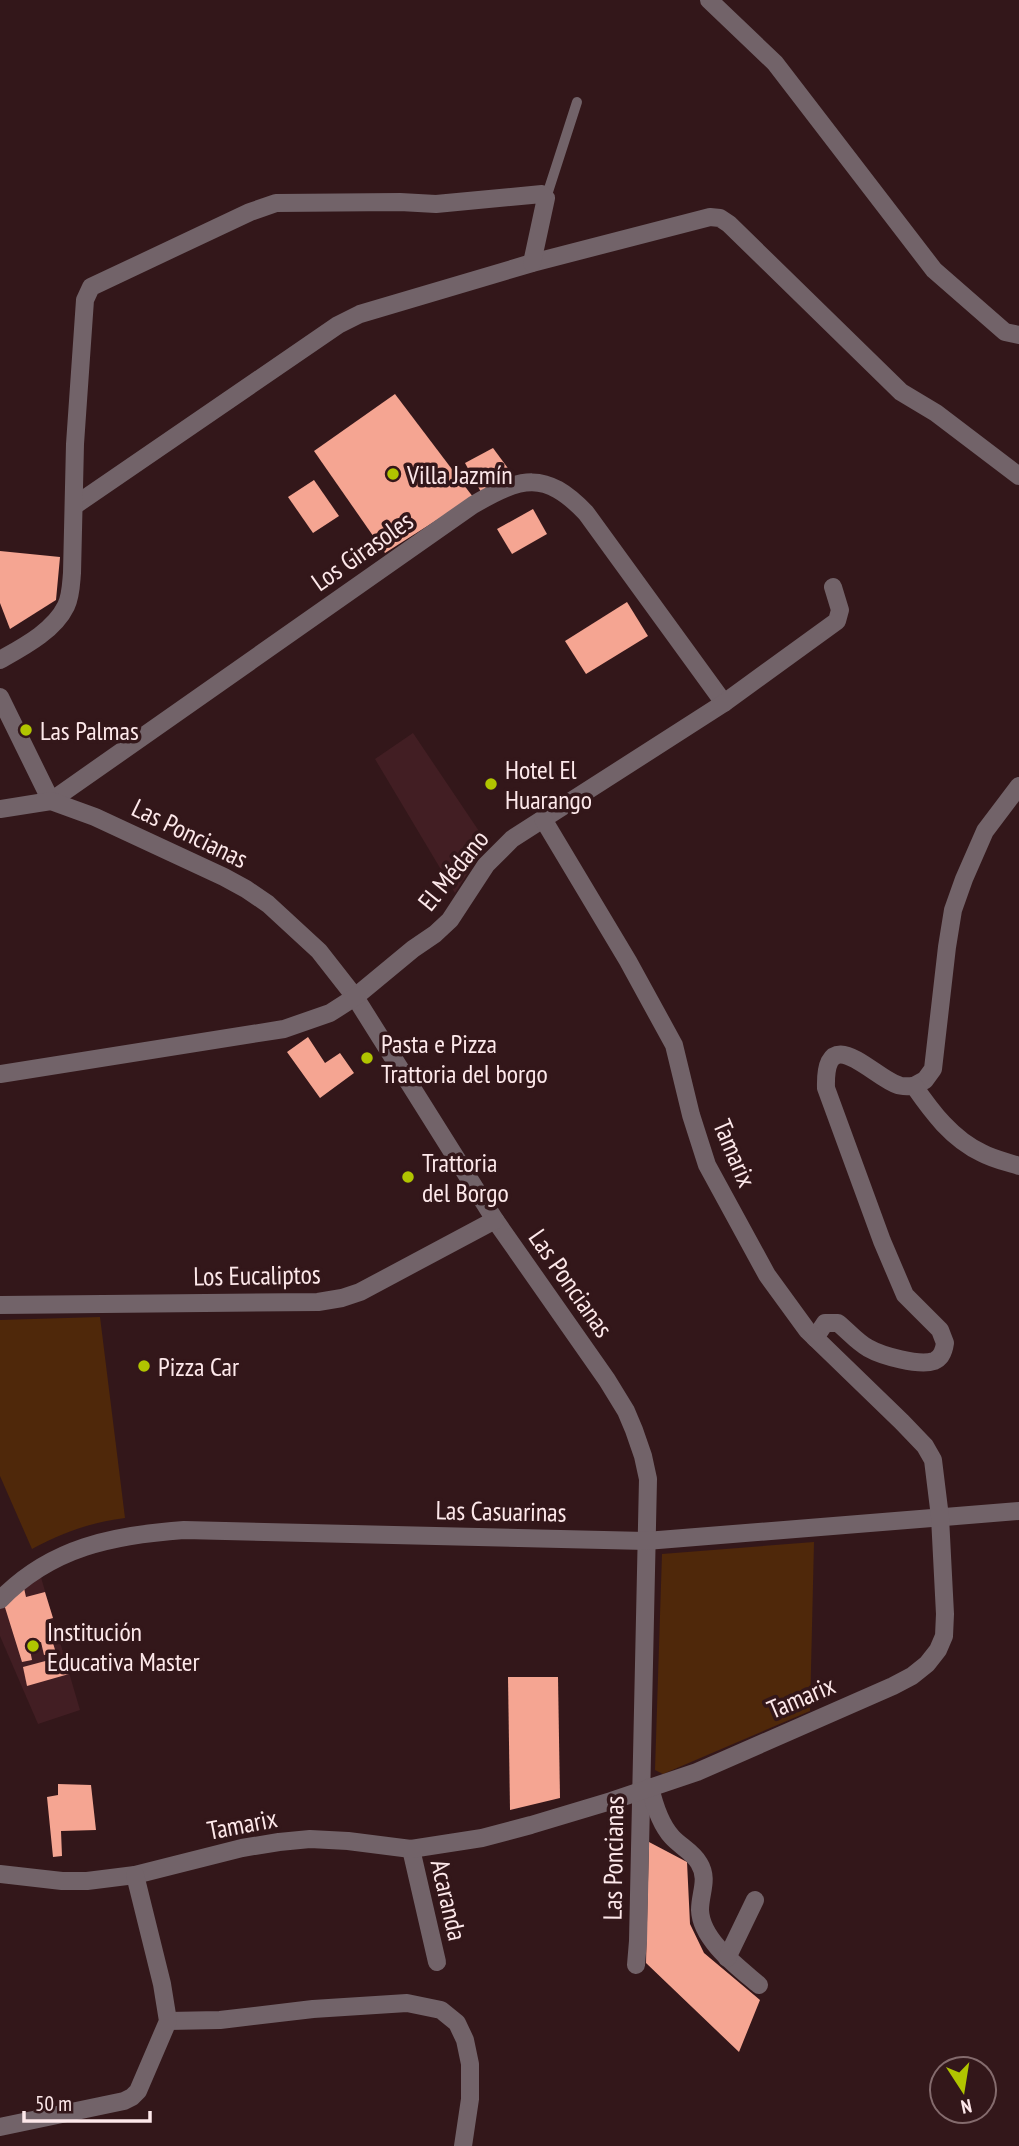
<svg xmlns="http://www.w3.org/2000/svg" width="1019" height="2146" font-family="'PT Sans Narrow',sans-serif">
<style>
.built{fill:#421e23}
.green{fill:#4f280a}
.building{fill:#f5a592}
.lines{fill:none;stroke-linecap:round;stroke-linejoin:round}
.service{stroke:#726369;stroke-width:10}
.minor{stroke:#726369;stroke-width:18}
.poi-dot{fill:#b1c500;stroke:#33171a;stroke-width:2.5}
.labels{text-anchor:middle;dominant-baseline:central;stroke-width:7;stroke-linejoin:round;paint-order:stroke}
.poi-label{font-size:26px;fill:#fde8ea;stroke:#33171a;text-anchor:start}
.street-label{font-size:26px;fill:#fde8ea;stroke:#33171a}
</style>
<rect width="100%" height="100%" fill="#33171a"/>
<g class="built">
<path d="M413,733l76,113 -17,20 -17,27 -80,-134z"/>
<path d="M40,1574l40,136 -42,14 -38,-88v-33z"/>
</g>
<g class="green">
<path d="M100,1317l25,201c-34,4 -63,15 -93,31l-32,-73v-156z"/>
<path d="M814,1542l-4,169 -147,63 -8,-4 7,-216z"/>
</g>
<g class="building">
<path d="M395,394l78,103 -88,56 -71,-102z"/>
<path d="M493,448l20,27 -32,17 -16,-29z"/>
<path d="M314,480l25,36 -26,17 -25,-36z"/>
<path d="M533,509l14,25 -35,20 -15,-25z"/>
<path d="M0,551l60,6 -4,43 -46,29 -10,-26z"/>
<path d="M627,602l21,34 -62,38 -21,-33z"/>
<path d="M308,1037l17,26 15,-10 14,20 -34,25 -33,-46z"/>
<path d="M24,1588l2,9 19,-5 8,26 -7,2 10,33 -12,2 -3,-13 -12,3 3,15 -10,2 -19,-61z"/>
<path d="M64,1656l5,18 -42,12 -4,-19z"/>
<path d="M508,1677h50l2,121 -50,12z"/>
<path d="M58,1784l33,1 5,45 -35,1 1,25 -9,1 -6,-60 11,-2z"/>
<path d="M649,1842l38,20 3,62 14,29 56,47 -21,52 -93,-89z"/>
</g>
<g class="lines">
<path class="service" d="M546,198l31,-96"/>
<g class="minor">
<path d="M709,0l66,63 159,207 71,62 14,3"/>
<path d="M74,506l264,-181 22,-11 172,-51 178,-46 10,1 9,6 172,168 35,21 83,63"/>
<path d="M0,660c23,-13 54,-29 66,-54 5,-10 5,-22 6,-33l3,-129 10,-144 6,-13 159,-75 26,-9 124,-1 36,2 106,-10 4,4 -14,65"/>
<path d="M0,697l51,104 422,-296c48,-28 72,-35 113,8l138,190"/>
<path d="M0,809l51,-8 44,16 129,60 22,12 22,15 51,47 36,46 140,223 112,160 19,31 8,19 9,26 5,23 -10,462 -2,24"/>
<path d="M0,1074l284,-45 46,-16 25,-16 58,-48 22,-15 15,-14 36,-55 26,-26 212,-136 113,-82 3,-11 -7,-23"/>
<path d="M914,1086l11,-6 8,-11 14,-122 6,-37 11,-31 21,-48 34,-45"/>
<path d="M0,1305l318,-3 24,-4 18,-6 135,-72"/>
<path d="M815,1338l10,-15h13c10,8 19,19 30,25 14,8 51,18 66,13 8,-3 10,-11 11,-18l-5,-13 -35,-35 -23,-54 -56,-153c-2,-70 48,-10 72,-3 4,2 11,1 16,1 18,26 38,53 68,67 11,6 25,9 37,13"/>
<path d="M0,1600c51,-53 114,-65 184,-70l462,11 373,-30"/>
<path d="M650,1787c4,17 10,37 22,50 8,9 21,15 27,26 10,16 1,30 1,47 1,30 38,57 59,75"/>
<path d="M411,1849l26,113"/>
<path d="M0,1874l62,7h25l48,-6 107,-27 37,-6 31,-3 38,2 63,8 71,-11 49,-13 80,-24 86,-29 196,-86 19,-10 15,-12 11,-14 6,-14 1,-22 -5,-97 -7,-57 -8,-14 -23,-24 -95,-92 -40,-55 -60,-110 -16,-50 -17,-70 -46,-84 -85,-142"/>
<path d="M727,1958l28,-58"/>
<path d="M168,2021l52,-1 93,-11 94,-6 34,7 16,13 8,17 5,24v35l-7,47"/>
<path d="M0,2127l124,-26 8,-4 6,-6 30,-70 -6,-37 -27,-109"/>
</g>
</g>
<g class="poi-dot">
<circle cx="393" cy="474" r="7"/>
<circle cx="26" cy="730" r="7"/>
<circle cx="491" cy="784" r="7"/>
<circle cx="367" cy="1058" r="7"/>
<circle cx="408" cy="1177" r="7"/>
<circle cx="144" cy="1366" r="7"/>
<circle cx="33" cy="1646" r="7"/>
</g>
<g class="labels">
<g class="poi-label">
<text x="407" y="474">Villa Jazmín</text>
<text x="40" y="730">Las Palmas</text>
<text x="505" y="769">Hotel El<tspan x="505" dy="30">Huarango</tspan></text>
<text x="381" y="1043">Pasta e Pizza<tspan x="381" dy="30">Trattoria del borgo</tspan></text>
<text x="422" y="1162">Trattoria<tspan x="422" dy="30">del Borgo</tspan></text>
<text x="158" y="1366">Pizza Car</text>
<text x="47" y="1631">Institución<tspan x="47" dy="30">Educativa Master</tspan></text>
</g>
<g class="street-label">
<text transform="translate(362 551) rotate(-35)">Los Girasoles</text>
<text transform="translate(190 833) rotate(26)">Las Poncianas</text>
<text transform="translate(453 870) rotate(-51)">El Médano</text>
<text transform="translate(735 1153) rotate(67)">Tamarix</text>
<text transform="translate(257 1275) rotate(-1)">Los Eucaliptos</text>
<text transform="translate(571 1283) rotate(55)">Las Poncianas</text>
<text transform="translate(501 1511) rotate(1)">Las Casuarinas</text>
<text transform="translate(801 1697) rotate(-23)">Tamarix</text>
<text transform="translate(242 1824) rotate(-11)">Tamarix</text>
<text transform="translate(613 1858) rotate(-89)">Las Poncianas</text>
<text transform="translate(449 1900) rotate(77)">Acaranda</text>
</g>
</g>
<g transform="translate(963 2090) rotate(168)"><circle r="33" fill="#33171a" stroke="#846b6d" stroke-width="2"/>
<path d="M0-5L12 26L0 18L-12 26Z" fill="#b1c500"/>
<text y="-10" font-size="19" font-weight="bold" text-anchor="middle" fill="#fde8ea">N</text>
</g>
<path d="M24 2111v10h126v-10" fill="none" stroke="#fde8ea" stroke-width="3.5"/>
<text x="35" y="2111" font-size="21" fill="#fde8ea" stroke="#33171a" stroke-width="5" paint-order="stroke">50 m</text>
</svg>
